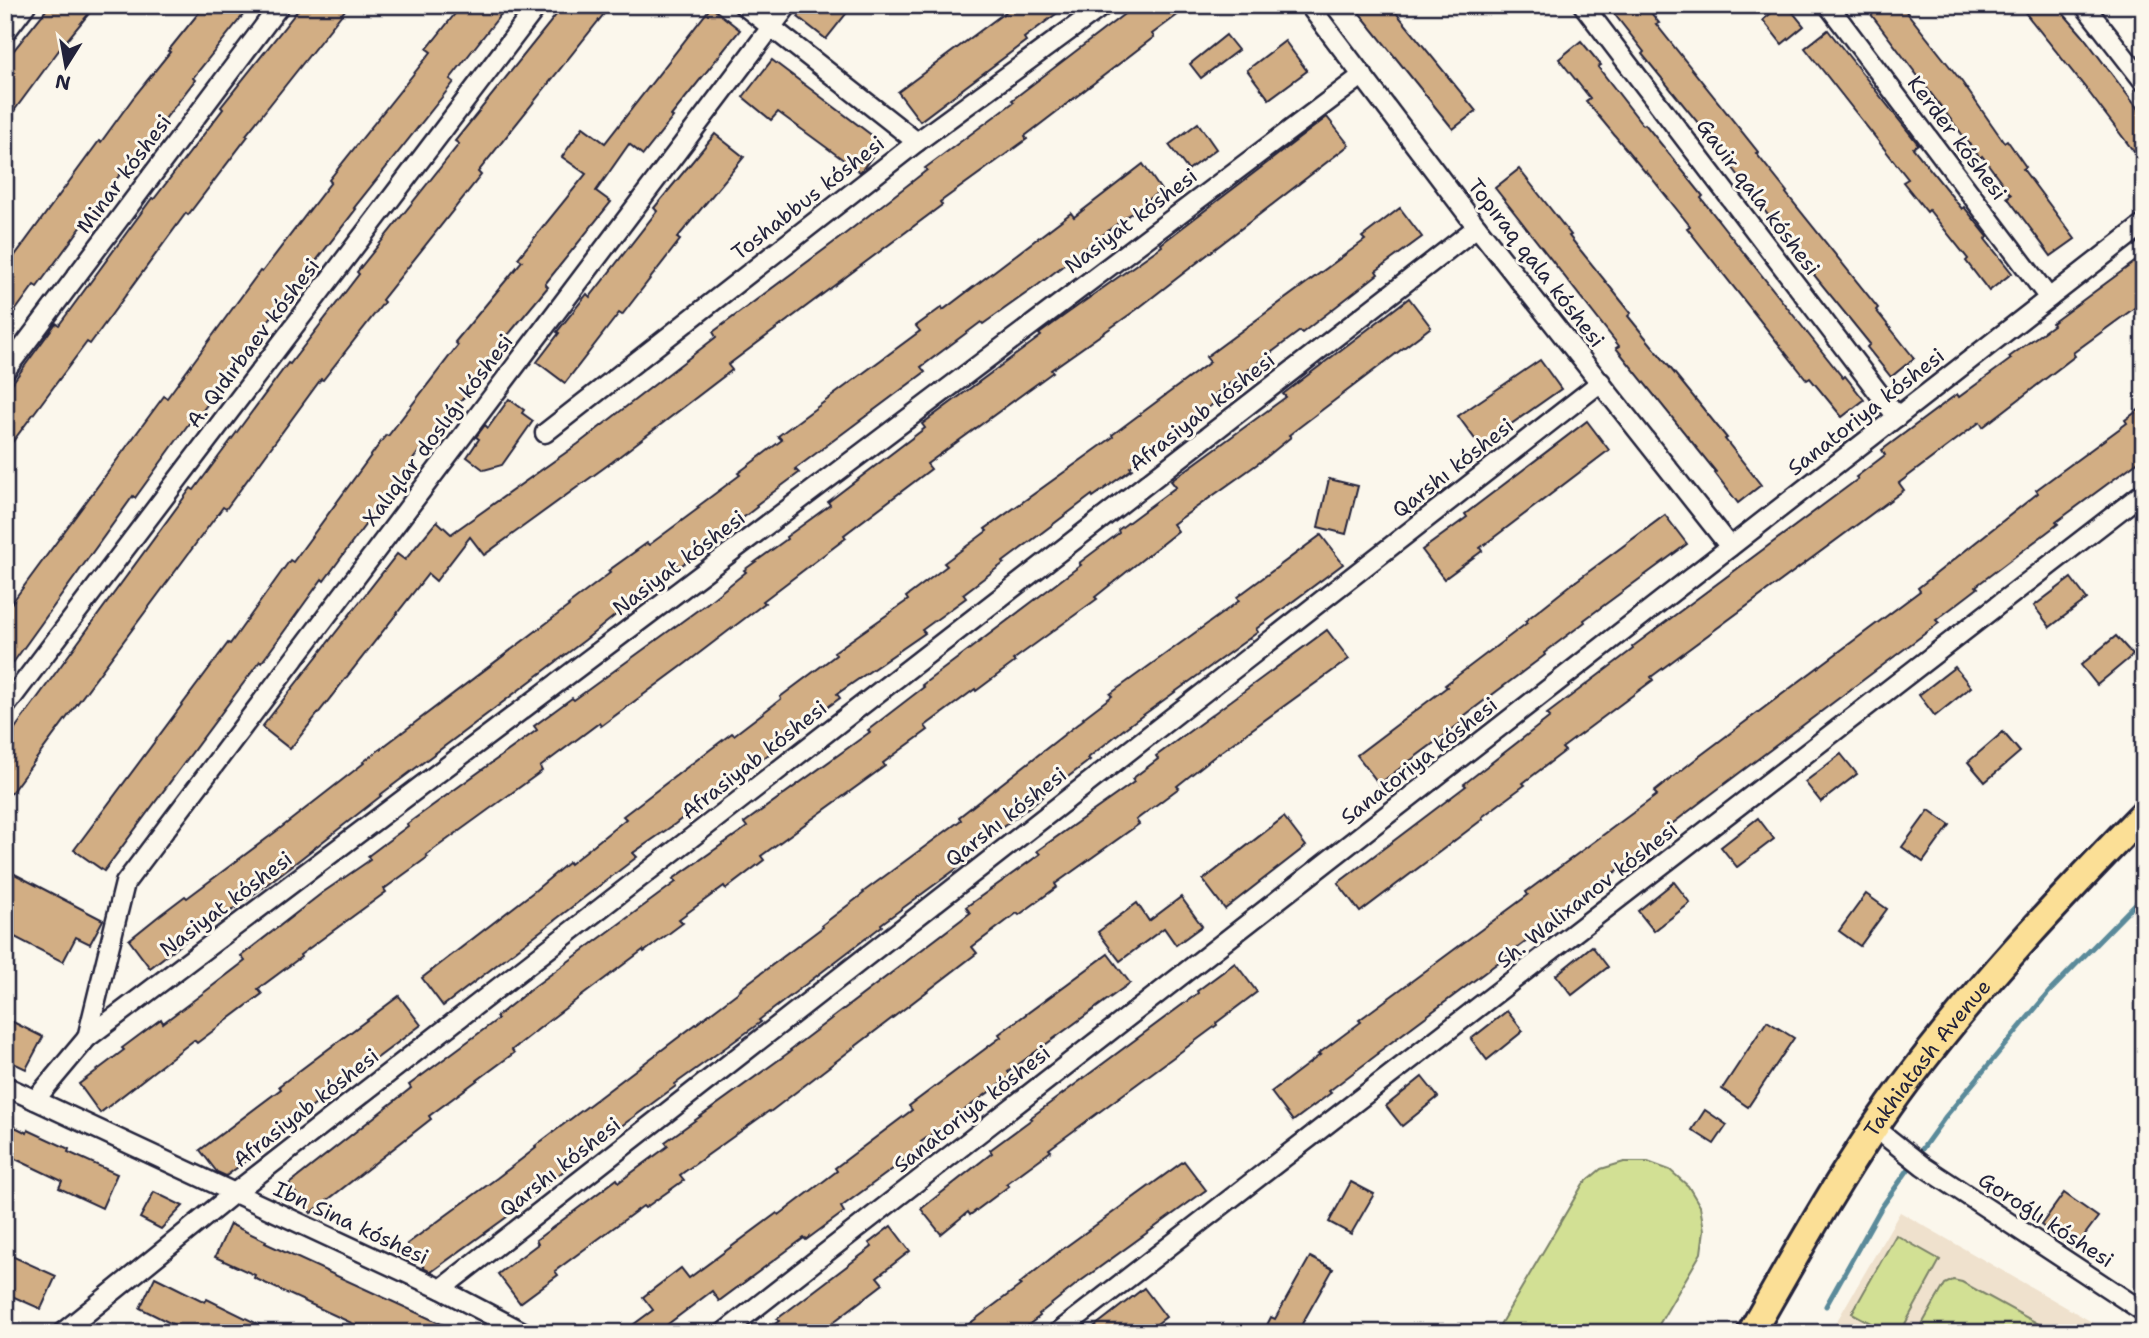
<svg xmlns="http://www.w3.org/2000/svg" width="2149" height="1338" font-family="'Shantell Sans',sans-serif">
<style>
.built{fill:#efe1cd}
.green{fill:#d2e094;stroke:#7a8168;stroke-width:2}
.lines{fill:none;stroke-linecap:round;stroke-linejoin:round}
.stream{stroke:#5a8a9a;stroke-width:5}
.building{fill:#d2ae84;stroke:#22223b;stroke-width:2}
.minor-casing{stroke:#22223b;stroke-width:23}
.highway-casing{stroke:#22223b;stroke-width:32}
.minor{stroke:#fbf7ec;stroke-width:18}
.highway{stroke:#fbdf96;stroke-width:26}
.labels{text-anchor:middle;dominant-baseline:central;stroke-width:6;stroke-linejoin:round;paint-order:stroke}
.street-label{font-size:21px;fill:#22223b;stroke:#fbf7ec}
</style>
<rect width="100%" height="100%" fill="#fbf7ec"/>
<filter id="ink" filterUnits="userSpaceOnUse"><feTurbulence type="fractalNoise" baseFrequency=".0143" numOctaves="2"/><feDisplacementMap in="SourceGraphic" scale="14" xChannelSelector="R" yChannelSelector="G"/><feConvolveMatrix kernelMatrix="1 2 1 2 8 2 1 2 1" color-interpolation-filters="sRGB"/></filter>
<g filter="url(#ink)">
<path class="built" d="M1900,1212l211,121h-281z"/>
<g class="green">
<path d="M1624,1162h24l22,8 18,16 12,20 4,24 -3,23 -47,80h-159l88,-149 18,-15z"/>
<path d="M1896,1235l44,25 -40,73h-11l-37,-20z"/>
<path d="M1953,1280l9,2 93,51h-138l28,-49z"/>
</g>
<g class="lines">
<g class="stream">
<path d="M1920,1152l26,-36 103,-124 95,-97"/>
<path d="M1826,1306l55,-98 29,-41"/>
<path d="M1810,1333l3,-6"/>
</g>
</g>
<g class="building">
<path d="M50,5h46l-34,41 -57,77v-62z"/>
<path d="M205,5h46l-58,73 2,2 -60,78 -2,-1 -96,130 -3,-2 -29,40v-56l94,-128 2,1 32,-44 37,-46 -2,-1z"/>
<path d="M302,5h47l-103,130 2,1 -60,79 -2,-2 -96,131 -3,-2 -82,110v-59l51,-70 3,2 93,-127 2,1 69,-90 -2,-2z"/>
<path d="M462,5h46l-58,74 4,3 -100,126 2,1 -60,78 -2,-1 -96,131 -3,-2 -60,83 -2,-2 -128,178v-62l159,-216 3,2 93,-127 2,1 69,-90 -2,-2 102,-128 -4,-3z"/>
<path d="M564,5h47l-133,167 3,3 -99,125 2,2 -61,78 -2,-1 -95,130 -3,-2 -218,294v-59l186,-254 3,2 94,-127 2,1 69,-90 -2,-2 102,-128 -4,-3z"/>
<path d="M807,5h46l-27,34 -28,-22z"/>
<path d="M1015,5h53l-44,33 2,3 -106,80 -22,-29z"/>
<path d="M1136,5h55l-39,29 2,3 -129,99 2,3 -87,63 2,3 -214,160 4,5 -120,92 -128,93 -14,-18 -34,44 -8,-7 -138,175 -28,-22 135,-173 8,6 32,-39 14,13 127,-90 138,-107 -3,-5 128,-95 86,-67 -2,-2 89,-66 -2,-2z"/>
<path d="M1353,5h37l86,106 -23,18z"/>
<path d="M1620,5h25l14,18 -3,1 102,128 -2,1 31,39 -1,1 92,115 -2,2 38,48 -23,19 -24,-30 3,-3 -98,-121 1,-1 -61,-82 -70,-86 2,-2 -32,-41z"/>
<path d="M1781,5h6l17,21 -22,18 -19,-24z"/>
<path d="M1864,5h37l61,77 42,60 3,-2 19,27 -3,2 52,70 -24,17 -44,-59 4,-2 -29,-39 -2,2z"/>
<path d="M2019,5h37l27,31 61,81v48l-60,-79z"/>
<path d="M711,7l29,23 -69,86 2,1 -30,38 -14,-11 -33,47 15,11 -66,82 3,3 -70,84 4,3 -60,77 -2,-1 -96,131 -2,-2 -60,83 -2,-1 -156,210 -30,-21 154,-207 2,1 60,-84 3,2 93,-127 2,1 70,-91 -3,-3 67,-81 -4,-3 68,-84 -24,-17 21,-30 22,16z"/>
<path d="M1828,30l90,114 -5,4 49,61 2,-2 24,30 -3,2 27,34 -23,18 -23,-30 2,-2 -39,-49 -2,2 -24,-30 5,-3 -103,-131z"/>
<path d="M1226,35l12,15 -37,28 -11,-14z"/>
<path d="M1285,41l22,30 -38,28 -22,-29z"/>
<path d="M1581,41l20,24 -3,2 45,58 2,-1 58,72 -2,2 32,41 110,139 2,-2 19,24 -22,17 -32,-39 -3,2 -120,-152 3,-2 -44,-55 -1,1 -59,-71 4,-3 -31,-39z"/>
<path d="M772,60l110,83 -20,27 -2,2 -82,-60 -7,8 -28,-23z"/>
<path d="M1327,117l22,28 -213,165 -85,60 2,2 -126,92 4,5 -87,66 2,3 -83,63 2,2 -80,61 -84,62 -2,-3 -59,44 2,4 -116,84 2,2 -44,32 2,3 -86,63 1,2 -43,32 4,5 -65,49 -3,-3 -94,73 -21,-29 45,-34 -2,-2 39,-29 2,4 39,-29 43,-33 -4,-5 81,-63 48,-33 -2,-4 40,-30 -1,-2 130,-94 -3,-4 38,-28 2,2 132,-96 40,-32 -2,-2 43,-31 -1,-2 44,-32 -2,-3 97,-74 -3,-4 119,-88 -2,-2 26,-19 97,-69 -1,-2z"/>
<path d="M1198,123l18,26 -28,21 -19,-25z"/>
<path d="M715,134l29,23 -67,81 3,2 -58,75 -3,-2 -54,70 -28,-21 22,-29 -2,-1 30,-38 3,3 67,-86 -3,-3z"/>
<path d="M1143,164l18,26 -123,95 -55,39 -2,-2 -60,45 4,5 -130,97 4,4 -43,32 1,2 -79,61 -1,-3 -51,38 2,2 -43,35 -205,155 1,1 -87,68 -80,60 -3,-3 -61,47 -21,-28 31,-25 25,-19 2,2 91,-68 86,-67 -1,-1 206,-156 -1,-1 42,-32 -2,-2 39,-28 2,2 50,-37 -2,-1 43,-32 -2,-2 44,-33 -4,-4 142,-105 -4,-5 26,-19 1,3 128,-97 3,4z"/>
<path d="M1519,169l52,66 -2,1 62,77 -3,3 99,122 -2,1 36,46 -23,18 -23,-30 1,-1 -100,-124 3,-2 -124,-158z"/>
<path d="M1400,208l22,29 -46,34 2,3 -76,59 -2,-2 -87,65 4,5 -87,66 2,2 -39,28 -1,-2 -89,67 1,1 -41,31 3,4 -44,32 3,3 -88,61 3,4 -42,31 2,2 -39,29 -2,-3 -84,67 -42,29 4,4 -194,149 -21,-28 110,-85 37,-31 1,2 56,-45 -3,-3 109,-83 2,2 47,-36 -1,-2 56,-42 -2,-3 74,-52 -2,-3 41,-31 -3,-3 43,-32 -2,-2 128,-92 -1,-2 98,-73 -4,-5 159,-117 -3,-3z"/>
<path d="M2144,255v46l-71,52 2,3 -92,71 -3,-5 -81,61 5,7 -253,187 2,3 -91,68 3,3 -42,32 2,2 -43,32 1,2 -123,93 -22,-29 128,-97 -2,-2 86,-67 -3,-3 86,-65 -1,-2 226,-168 -2,-2 29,-22 -3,-5 75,-56 2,3 52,-38 -2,-2 44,-32 -1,-2z"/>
<path d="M1409,298l22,29 -142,108 2,2 -28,23 -90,64 5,7 -83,66 2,2 -84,61 2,2 -39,29 -1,-2 -50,37 3,4 -45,33 2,3 -124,90 3,4 -38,29 -2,-3 -45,33 4,4 -39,29 -1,-2 -88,66 -43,34 2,3 -85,63 2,3 -120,94 -22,-29 122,-96 -2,-3 89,-66 -2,-2 39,-31 141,-104 -3,-3 74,-52 -3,-4 126,-91 -2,-2 56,-43 -2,-2 159,-120 -2,-2 40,-30 -1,-3 58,-43 -5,-6 115,-84 -3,-3z"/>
<path d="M1540,360l21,29 -81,57 -22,-30z"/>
<path d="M509,399l15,11 -2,3 11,8 -31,44 -18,5 -17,-13 12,-18 -3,-2 9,-12 3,3z"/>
<path d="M2144,406v51l-88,65 2,2 -82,62 2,2 -42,32 3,3 -225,169 -46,35 3,4 -126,93 2,2 -170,127 1,1 -49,37 2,2 -38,28 -22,-29 49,-37 -2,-1 43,-32 -2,-2 169,-125 -2,-3 131,-97 -3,-3 43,-34 223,-167 -2,-3 120,-95 -2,-3 91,-67 -2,-3z"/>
<path d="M1587,421l22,29 -129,98 2,3 -38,28 -22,-29 45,-33 -2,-3z"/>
<path d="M1329,479l29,7 -12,48 -28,-7z"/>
<path d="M1665,515l22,29 -103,76 1,2 -41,31 1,2 -85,64 2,3 -83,62 -22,-29 90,-68 -2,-2 82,-62 -2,-2 47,-37z"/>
<path d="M1321,535l22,29 -87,65 2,3 -130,94 -40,32 2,2 -126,97 3,4 -86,63 1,2 -123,94 2,2 -86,62 1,2 -82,60 -83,68 -80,58 -6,-3 -18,-25 90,-66 39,-30 -1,-2 206,-156 -1,-1 83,-62 -1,-2 42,-32 -1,-1 98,-72 -2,-3 125,-98 -1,-1 29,-22 -2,-2 129,-93 -2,-4z"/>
<path d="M2071,578l16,21 -37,28 -16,-21z"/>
<path d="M1327,630l22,29 -134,97 -38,30 2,2 -43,32 3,4 -84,60 2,3 -38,28 -2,-2 -45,34 5,6 -207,159 -1,-1 -89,64 4,5 -39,28 -2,-2 -88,65 3,4 -38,28 -22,-29 40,-30 -2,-4 81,-61 2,3 49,-36 -3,-4 126,-91 -1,-1 180,-137 -4,-6 74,-53 -3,-3 97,-69 -2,-3 26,-20 -2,-3z"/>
<path d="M2116,636l17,19 -36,30 -16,-20z"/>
<path d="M1955,667l16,20 -36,29 -16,-21z"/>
<path d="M2003,732l17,20 -35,30 -17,-20z"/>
<path d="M1841,754l16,20 -36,28 -16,-20z"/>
<path d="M1929,810l21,15 -27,37 -21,-15z"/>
<path d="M1284,817l22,29 -81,63 -22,-29z"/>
<path d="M1758,818l16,21 -37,28 -16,-20z"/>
<path d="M5,869l98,51 -13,24 -14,-7 -13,25 -58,-30z"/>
<path d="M1674,882l16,21 -36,28 -16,-20z"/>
<path d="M1866,894l21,15 -27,37 -21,-15z"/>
<path d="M1181,897l21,29 -26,19 -12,-17 -44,33 -22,-29 39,-29 12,18z"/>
<path d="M1592,946l16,21 -36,28 -16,-20z"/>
<path d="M1108,954l22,29 -122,89 3,4 -90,66 3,4 -83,61 3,5 -38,28 -2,-2 -85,63 -7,-10 -56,42h-34l31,-23 -10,-13 38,-29 8,10 88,-65 2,2 58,-44 -2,-3 77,-58 -3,-4 92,-69 -2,-3z"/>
<path d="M1235,963l22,29 -41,31 1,2 -168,124 2,2 -45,33 3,2 -39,29 -2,-3 -27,22 -20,-25 71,-56 -2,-3 42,-31 -2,-1 168,-125 -1,-2z"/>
<path d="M399,996l22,29 -122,92 2,3 -75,56 -9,-4 -17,-22 81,-61 -2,-3z"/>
<path d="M1507,1011l16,20 -36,29 -16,-21z"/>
<path d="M5,1018l38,19 -17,32 -21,-10z"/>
<path d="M1767,1021l27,17 -46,69 -26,-18z"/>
<path d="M1422,1077l16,20 -36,29 -16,-20z"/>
<path d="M1705,1110l22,15 -13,19 -22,-14z"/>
<path d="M5,1122l22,11 1,-3 41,19 -1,3 49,22 -15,34 -43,-20 3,-7 -57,-27z"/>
<path d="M1184,1161l22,29 -128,93 -39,31 1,2 -22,17h-61l64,-48 -2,-1 41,-33z"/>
<path d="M1351,1182l23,12 -23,40 -22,-12z"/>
<path d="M154,1192l29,14 -22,23 -21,-11z"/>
<path d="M2064,1193l34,24 -24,32 -33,-24z"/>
<path d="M230,1224l36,17 -1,2 196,90h-88l-119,-55 1,-3 -40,-18z"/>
<path d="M891,1226l19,25 -33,26 6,7 -64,49h-56l16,-12 -2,-2 95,-72 -3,-4z"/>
<path d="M5,1256l6,3 1,-3 44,20 -15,33 -36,-16z"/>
<path d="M1310,1257l23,12 -35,62 3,2h-38l8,-16 4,2z"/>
<path d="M155,1277l50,25 2,-3 69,34h-78l-13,-7 -1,4 -44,-22z"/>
<path d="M1144,1288l22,29 -21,16h-59z"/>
</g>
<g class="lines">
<g class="minor-casing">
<g id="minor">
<path d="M743,5l174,137"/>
<path d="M1309,5l168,222 253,320"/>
<path d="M1583,5l314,412"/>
<path d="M1828,5l221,293"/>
<path d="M2084,5l60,77"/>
<path d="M5,33l21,-28"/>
<path d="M5,371l275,-366"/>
<path d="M545,433l372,-291 187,-137"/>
<path d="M5,707l533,-702"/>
<path d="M87,1038l38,-155 663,-878"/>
<path d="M5,1086l436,203 84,44"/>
<path d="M35,1100l52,-62 1276,-963"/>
<path d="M1874,1127l49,39 221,146"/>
<path d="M441,1289l1160,-907"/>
<path d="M62,1333l171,-139 1244,-967"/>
<path d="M723,1333l1421,-1109"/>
<path d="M1057,1333l1087,-841"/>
</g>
</g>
<g class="highway-casing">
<g id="highway">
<path id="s1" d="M1751,1333c49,-86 98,-174 157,-253 71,-95 153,-182 236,-267"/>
</g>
</g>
<use href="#minor" class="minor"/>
<use href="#highway" class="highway"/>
</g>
</g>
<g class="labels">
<g class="street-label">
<text transform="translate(1957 138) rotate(53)">Kerder kóshesi</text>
<text transform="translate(124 174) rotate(-53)">Minar kóshesi</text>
<text transform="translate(1758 197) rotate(53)">Gauir qala kóshesi</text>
<text transform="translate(808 198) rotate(-38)">Toshabbus kóshesi</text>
<text transform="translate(1131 221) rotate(-37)">Nasiyat kóshesi</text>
<text transform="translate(1536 263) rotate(52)">Topıraq qala kóshesi</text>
<text transform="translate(253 343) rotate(-53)">A. Qıdırbaev kóshesi</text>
<text transform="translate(1202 412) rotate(-38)">Afrasiyab kóshesi</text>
<text transform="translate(1866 412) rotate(-38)">Sanatoriya kóshesi</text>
<text transform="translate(438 430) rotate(-53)">Xalıqlar doslıǵı kóshesi</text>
<text transform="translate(1453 468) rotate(-38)">Qarshı kóshesi</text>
<text transform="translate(679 563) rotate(-37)">Nasiyat kóshesi</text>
<text transform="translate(754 760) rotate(-38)">Afrasiyab kóshesi</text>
<text transform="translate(1419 761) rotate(-38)">Sanatoriya kóshesi</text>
<text transform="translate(1006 817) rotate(-38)">Qarshı kóshesi</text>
<text transform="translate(1587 895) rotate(-38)">Sh. Walixanov kóshesi</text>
<text transform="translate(226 904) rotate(-37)">Nasiyat kóshesi</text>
<text stroke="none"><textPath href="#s1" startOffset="327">Takhiatash Avenue</textPath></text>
<text transform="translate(306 1108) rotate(-38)">Afrasiyab kóshesi</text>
<text transform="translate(972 1109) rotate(-38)">Sanatoriya kóshesi</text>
<text transform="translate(560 1167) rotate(-38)">Qarshı kóshesi</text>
<text transform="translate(2046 1220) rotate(33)">Goroǵlı kóshesi</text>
<text transform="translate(351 1223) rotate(25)">Ibn Sina kóshesi</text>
</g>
</g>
<rect width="2149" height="1338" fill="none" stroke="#fbf7ec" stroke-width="28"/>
<rect x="14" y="14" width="2121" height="1310" fill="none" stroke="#22223b" stroke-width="2.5" filter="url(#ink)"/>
<g transform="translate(66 66) rotate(191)" stroke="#fbf7ec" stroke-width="5" paint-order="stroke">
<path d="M0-5L12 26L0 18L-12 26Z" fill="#22223b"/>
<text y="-10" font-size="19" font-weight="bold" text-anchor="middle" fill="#22223b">N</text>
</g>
</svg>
